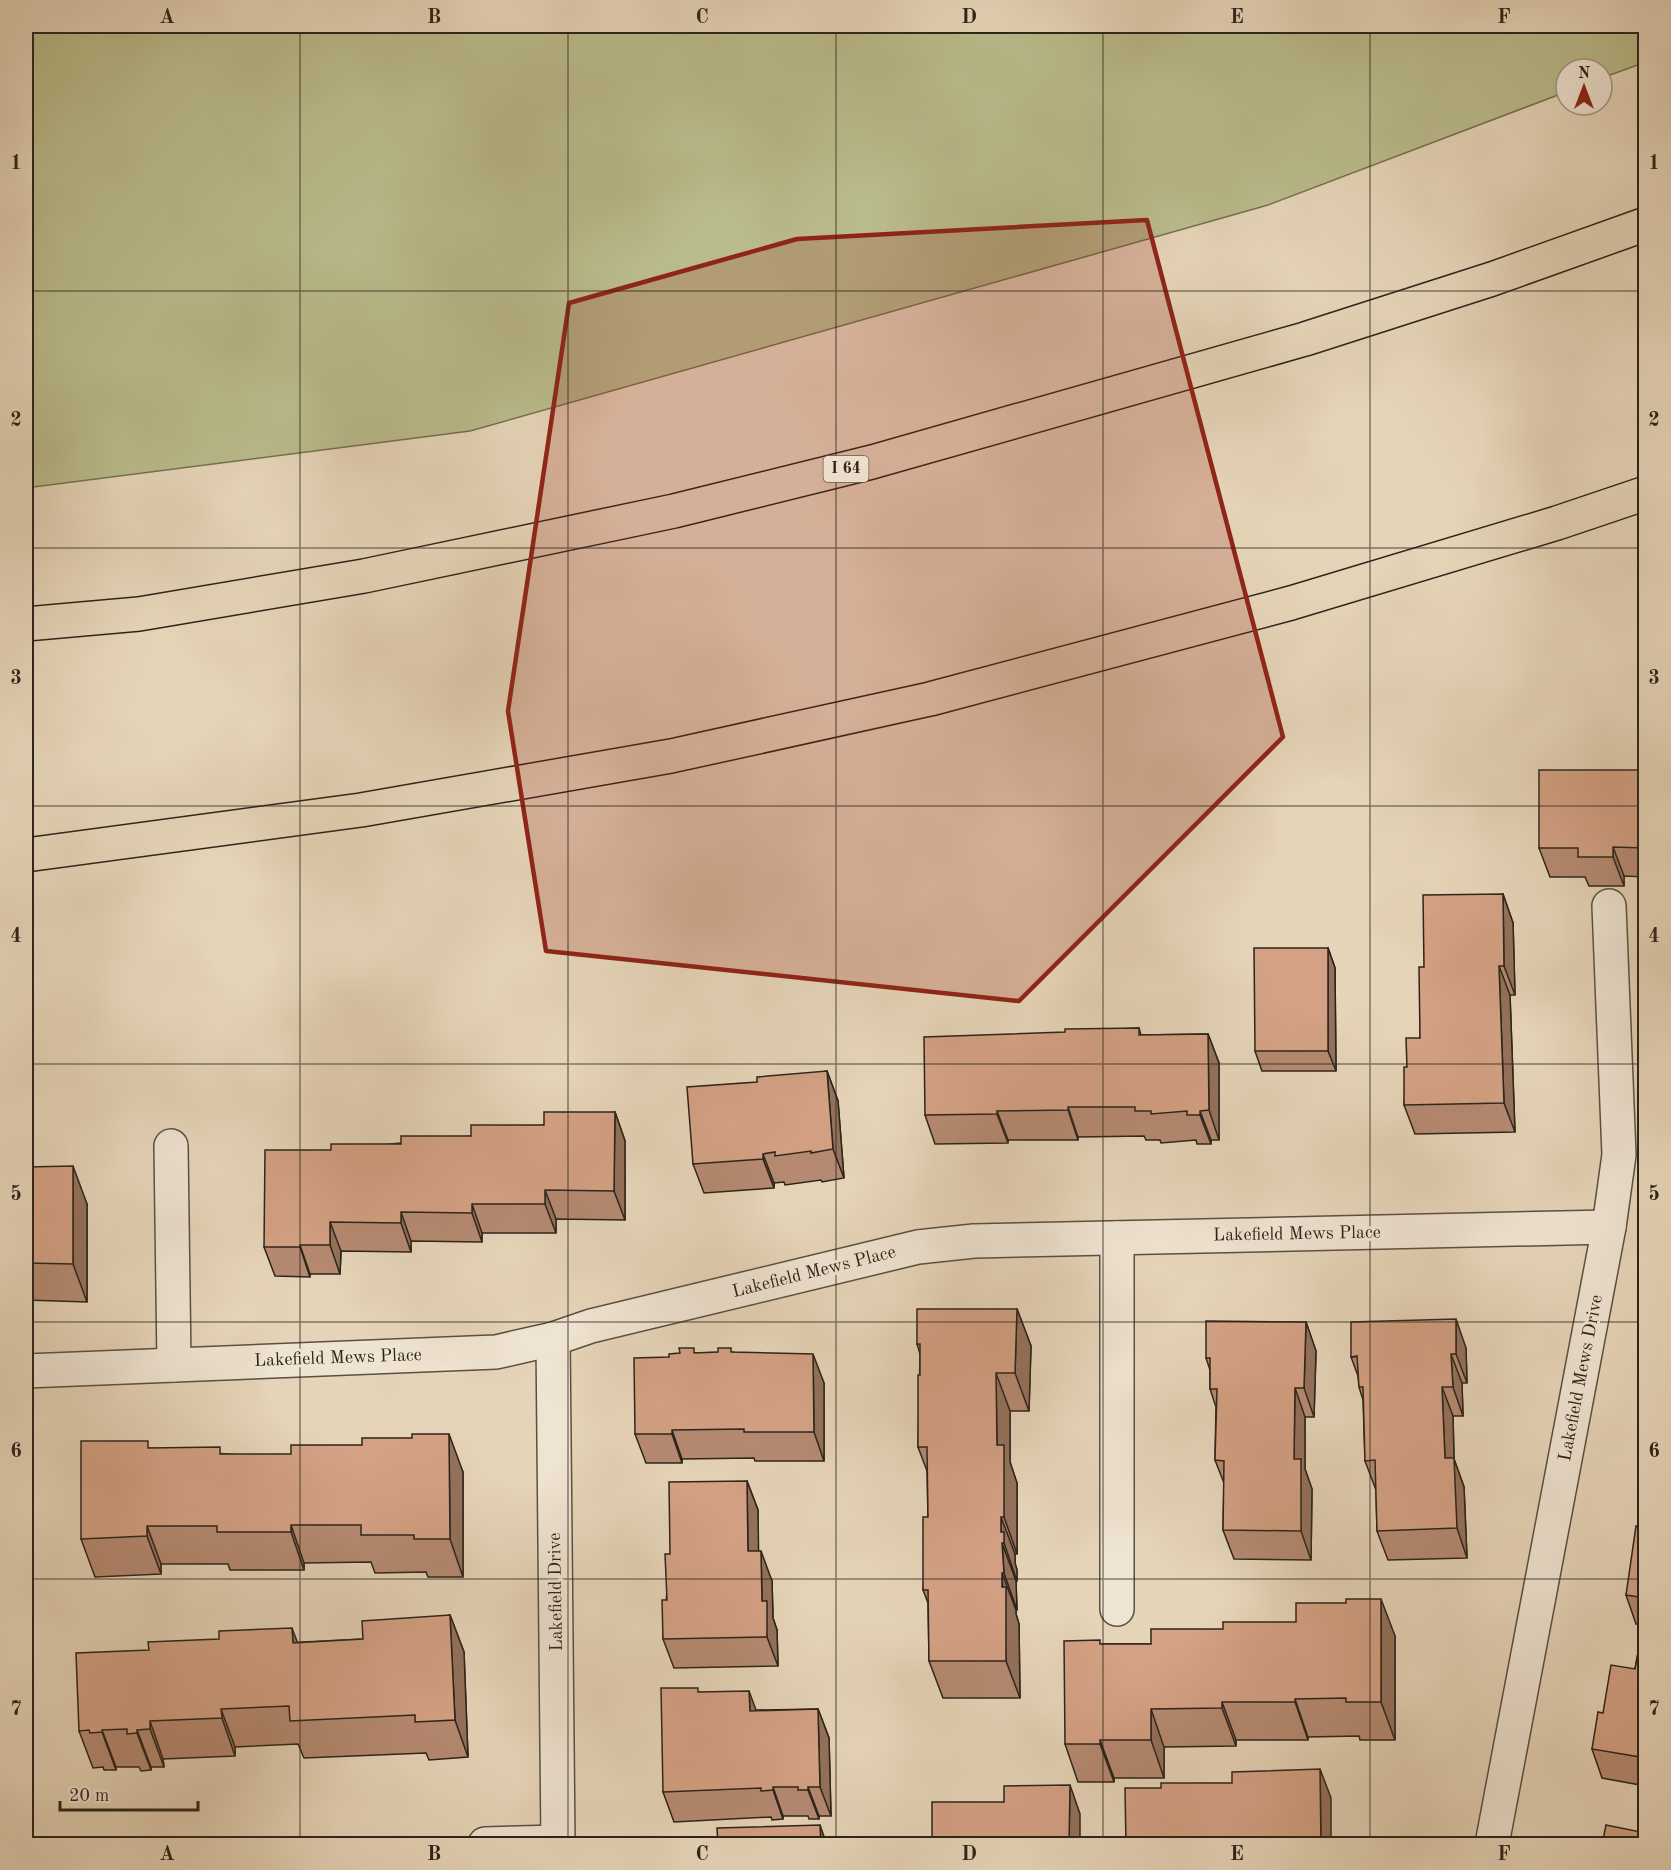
<svg xmlns="http://www.w3.org/2000/svg" width="1671" height="1870" font-family="'Old Standard TT',serif">
<style>
.green{fill:#babb8b;stroke:#737053;stroke-width:1.5}
.lines{fill:none;stroke-linecap:round;stroke-linejoin:round}
.minor-casing{stroke:#5a5042;stroke-width:36}
.highway-casing{stroke:#2c241b;stroke-width:36}
.minor{stroke:#efe3d1;stroke-width:33}
.highway{stroke:#e6d4b8;stroke-width:33}
.wall{fill:#b68a72;stroke:#2c241b;stroke-width:1.5}
.shaded-wall{fill:#94715c;stroke:#2c241b;stroke-width:1.5}
.building{fill:#d4a184;stroke:#2c241b;stroke-width:1.5}
.marked{fill:#8f2418;fill-opacity:0.2;stroke:#8f2418;stroke-width:4.5;stroke-linejoin:round}
.grid{fill:none;stroke:#2c241b;stroke-width:1.5;stroke-opacity:0.55}
.labels{text-anchor:middle;dominant-baseline:central;stroke-width:6;stroke-linejoin:round;paint-order:stroke}
.shield{fill:#efe3d1;stroke:#665d52;stroke-width:1.5}
.shield-label{font-size:16px;font-weight:bold;fill:#2c241b}
.street-label{font-size:18px;fill:#2c241b;stroke:#efe3d1}
.neatline{fill:none;stroke:#2c241b;stroke-width:2}
.grid-label{font-size:20px;text-anchor:middle;font-weight:bold;fill:#2c241b}
</style>
<rect width="100%" height="100%" fill="#e6d4b8"/>
<filter id="stains"><feTurbulence type="fractalNoise" baseFrequency=".00333" numOctaves="4"/><feColorMatrix values="0 0 0 0 .2 0 0 0 0 .09 0 0 0 0 .02 0 0 0 .5 -.17"/></filter>
<radialGradient id="worn" r=".72"><stop offset=".6" stop-color="#630" stop-opacity="0"/><stop offset="1" stop-color="#630" stop-opacity=".3"/></radialGradient>
<path class="green" d="M26,26h1619l1,36 -44,16v-9h-36v23l-298,113 -798,226 -444,57z"/>
<g class="lines">
<g class="minor-casing">
<g id="minor">
<path d="M171,1146l3,219"/>
<path d="M1117,1238v371"/>
<path d="M553,1339l5,505"/>
<path d="M26,1371l470,-19 57,-13 38,-13 327,-79 56,-6 635,-14"/>
<path d="M485,1844l73,-2"/>
<path d="M1492,1844l117,-617 10,-72 -10,-249"/>
</g>
</g>
<g class="highway-casing">
<g id="highway">
<path d="M26,624l113,-10 225,-38 310,-65 198,-49 433,-123 187,-60 154,-55"/>
<path d="M26,855l335,-45 310,-54 259,-57 361,-96 266,-80 89,-30"/>
</g>
</g>
<use href="#minor" class="minor"/>
<use href="#highway" class="highway"/>
</g>
<g class="wall">
<path d="M1646,770v107l-22,-1v10h-35l-4,-9h-35l-11,-29z"/>
<path d="M1503,894l10,29 2,72h-5l5,137 -100,2 -11,-29 3,-38 13,-29 4,-71z"/>
<path d="M1328,948l7,20 1,103h-74l-7,-20z"/>
<path d="M1139,1028l2,7 67,-1 11,29v77h-8v4h-14l-1,-4 -35,3 -1,-3h-14l-2,-4 -66,1v3h-70v3l-73,1 -10,-29 140,-83z"/>
<path d="M827,1071l11,30 6,77 -22,4 -1,-2 -36,5 -1,-3 -10,1v5l-70,5 -11,-29 64,-82z"/>
<path d="M615,1112l10,29v79l-69,-1v14h-74v9l-71,-1v11l-70,-1 -1,23h-30v3l-35,-1 -11,-29 67,-97 140,-14 73,-11z"/>
<path d="M26,1167l61,37v98l-61,-2z"/>
<path d="M1017,1309l14,37 -2,65h-19v51l7,21v71h-2v9l2,7v11h-1l1,29h-1v4l3,10 1,74h-77l-14,-37 -1,-58 -5,-13 5,-73 -1,-46 -9,-24 2,-93 -3,-10z"/>
<path d="M1306,1322l10,29 -2,66h-9v52l7,20 -1,71 -77,-1 -11,-29 1,-47 -9,-23 1,-53 -6,-18v-19l-4,-12z"/>
<path d="M1466,1348l1,35h-5l1,33h-10l1,43 10,28 3,71 -79,2 -11,-29 -1,-41 -11,-29 -2,-61 -4,-13 -1,-11 -7,-19z"/>
<path d="M733,1352l91,31v78h-69l-1,-3 -72,1v4h-36l-11,-29 34,-77 27,-4z"/>
<path d="M150,1448l313,24v105h-35l-2,-5 -51,1 -4,-11 -67,1v7h-74l-2,-6h-67v10l-66,3 -14,-38z"/>
<path d="M747,1481l11,29v41l14,30 1,37 4,12 1,36 -104,2 -11,-29 7,-85z"/>
<path d="M1646,1528v258l-44,-8 -10,-29 11,-36 32,-44 8,-44 -7,-1 -10,-29z"/>
<path d="M450,1615l14,37 4,105 -39,3 -3,-7 -122,5 -6,-14 -63,3v9l-72,3 1,8h-13v3l-10,1 -2,-4h-23v3h-12l-1,-3 -10,1 -14,-37 70,-81 214,-11z"/>
<path d="M1395,1636v104h-35l-1,-4 -51,1v3h-72v6l-72,1v31h-50v4h-36l-13,-38 37,-100h49z"/>
<path d="M699,1692l57,18 62,-1 11,29 2,78h-12v3h-10l-1,-3h-25v3l-11,1 -1,-3 -97,5 -11,-30z"/>
</g>
<g class="shaded-wall">
<path d="M1613,847l11,29v10l-11,-29z"/>
<path d="M1503,894l10,29 2,72 -11,-29z"/>
<path d="M1328,948l7,20 1,103 -8,-20z"/>
<path d="M1499,966l11,29 5,137 -11,-29z"/>
<path d="M1208,1034l11,29v77l-10,-30z"/>
<path d="M827,1071l11,30 6,77 -11,-29z"/>
<path d="M1068,1107l10,30v3l-10,-30z"/>
<path d="M997,1111l11,29v3l-11,-29z"/>
<path d="M1200,1111l11,29v4l-11,-29z"/>
<path d="M615,1112l10,29v79l-11,-29z"/>
<path d="M763,1154l11,29v5l-11,-29z"/>
<path d="M73,1166l14,38v98l-14,-38z"/>
<path d="M545,1190l11,29v14l-11,-29z"/>
<path d="M472,1204l10,29v9l-10,-29z"/>
<path d="M401,1212l10,29v11l-10,-29z"/>
<path d="M330,1222l11,29 -1,23 -10,-29z"/>
<path d="M300,1245l10,29v3l-10,-30z"/>
<path d="M1017,1309l14,37 -2,65 -14,-38z"/>
<path d="M1456,1319l10,29 1,35 -11,-29z"/>
<path d="M1306,1322l10,29 -2,66 -10,-29z"/>
<path d="M813,1354l11,29v78l-10,-29z"/>
<path d="M1451,1354l11,29 1,33 -10,-29z"/>
<path d="M996,1373l14,38v51l7,21v71l-13,-37 -7,-72z"/>
<path d="M1442,1387l11,29 1,43 10,28 3,71 -10,-30 -12,-70z"/>
<path d="M1295,1388l10,29v52l7,20 -1,71 -10,-29 -7,-72z"/>
<path d="M672,1430l10,29v4l-10,-29z"/>
<path d="M449,1434l14,38v105l-13,-38z"/>
<path d="M747,1481l11,29 1,71 -11,-30z"/>
<path d="M1001,1517l14,37v9l2,7v11l-13,-38 -3,-11z"/>
<path d="M291,1525l13,38v7l-13,-38z"/>
<path d="M147,1526l14,38v10l-14,-38z"/>
<path d="M1002,1543l14,38 1,29 -13,-37z"/>
<path d="M761,1551l11,30 1,37 4,12 1,36 -11,-29 -5,-36z"/>
<path d="M1002,1573l14,37v4l3,10 1,74 -14,-37z"/>
<path d="M1381,1599l14,37v104l-14,-38z"/>
<path d="M450,1615l14,37 4,105 -13,-37z"/>
<path d="M292,1628l14,37 -13,-22z"/>
<path d="M749,1691l11,30 -10,-10z"/>
<path d="M1295,1699l13,38v3l-13,-38z"/>
<path d="M1222,1702l14,38v6l-14,-38z"/>
<path d="M221,1709l14,38v9l-13,-38z"/>
<path d="M818,1709l11,29 2,78 -11,-29z"/>
<path d="M1151,1709l13,38v31l-13,-38z"/>
<path d="M150,1721l13,38 1,8 -14,-38z"/>
<path d="M102,1730l14,37v3l-14,-38z"/>
<path d="M137,1730l14,37v3l-14,-37z"/>
<path d="M1100,1740l14,38v4l-14,-38z"/>
<path d="M1320,1769l11,29v47h-10z"/>
<path d="M1070,1785l10,29v31h-11z"/>
<path d="M773,1787l10,29v3l-10,-29z"/>
<path d="M808,1787l11,29v3l-11,-29z"/>
<path d="M820,1825l7,20h-6z"/>
</g>
<g class="building">
<path d="M1539,770h107v78l-33,-1v10h-35v-9h-39z"/>
<path d="M1503,894l1,72h-5l5,137 -100,2v-38h3l-1,-29h14l-1,-71h5l-1,-72z"/>
<path d="M1254,948h74v103h-73z"/>
<path d="M1139,1028v7l69,-1 1,76 -9,1v4h-13v-4l-36,3v-3h-16v-4h-67v3l-71,1v3l-72,1 -1,-78 141,-5v-3z"/>
<path d="M827,1071l6,78 -22,4v-2l-36,5v-4l-12,2v5l-70,5 -6,-77 70,-5v-5z"/>
<path d="M544,1112h71l-1,79 -69,-1v14h-73v9l-71,-1v11l-71,-1v23h-30v2h-36l1,-97h66v-6h70v-8h70v-11h73z"/>
<path d="M73,1166v98l-47,-1v-96z"/>
<path d="M917,1309h100l-2,64h-19l1,72h7v72h-3v15h3v11h-2l2,30h-2v14h4v74h-77l-1,-71h-5v-73h5l-1,-70h-9v-72h2v-31h-3z"/>
<path d="M1456,1319v35h-5l2,33h-11l3,71h9l3,70 -80,3 -2,-71 -10,1 -2,-74h-4l-2,-31 -6,1v-35z"/>
<path d="M1206,1321l100,1 -2,66h-9l-1,71h7v72l-78,-1 1,-69 -9,-1 2,-71h-7v-31h-4z"/>
<path d="M679,1348h15v5l24,-1v-4h13v4l82,2 1,78h-70v-3l-72,1v4h-37l-1,-76 35,-1v-3l11,-1z"/>
<path d="M412,1434h37l1,105h-36v-4h-53v-10h-70v7h-74v-6h-70v10l-66,3v-98h67v7l72,-1v7h71v-9h71v-7h50z"/>
<path d="M747,1481l1,70h13l1,50h5v36l-104,2 -1,-39h5l-2,-46h5l-1,-72z"/>
<path d="M1636,1526l10,2v70l-20,-3z"/>
<path d="M1346,1599h35v103h-35v-4l-51,1v3h-73v6l-71,1v31h-51v4h-35l-1,-103 36,-1v4h51v-15h72v-7h73v-19h50z"/>
<path d="M1646,1611v147l-54,-9 6,-37 5,1 8,-48 24,4z"/>
<path d="M450,1615l5,105 -40,2v-7l-125,6 -1,-15 -68,3 1,9 -72,3v8l-13,1v3l-10,1v-5l-25,1v2l-12,1 -1,-3 -10,1 -3,-78 73,-3 -1,-8 71,-3v-8l73,-3 1,15 70,-4 -1,-18z"/>
<path d="M661,1688h37v4l51,-1 1,20 68,-2 2,78h-12v3h-10v-3h-25v3l-12,1v-3l-98,4z"/>
<path d="M1320,1769l1,76h-195l-1,-57h36v-5h71v-11z"/>
<path d="M1070,1785l-1,60h-137v-43h72v-16z"/>
<path d="M820,1825l1,20h-103l-1,-17z"/>
<path d="M1606,1825l40,8v12h-44z"/>
</g>
<path class="marked" d="M1147,220l136,517 -264,264 -473,-50 -38,-240 61,-408 228,-64z"/>
<path class="grid" d="M300,26v1818M568,26v1818M836,26v1818M1103,26v1818M1370,26v1818M26,291h1620M26,548h1620M26,806h1620M26,1064h1620M26,1322h1620M26,1579h1620"/>
<g class="labels">
<rect class="shield" x="823.5" y="456" width="45" height="26" rx="4.5"/>
<g class="shield-label">
<text x="846" y="469">I 64</text>
</g>
<g class="street-label">
<text transform="translate(1297 1234) rotate(-1)">Lakefield Mews Place</text>
<text transform="translate(814 1272) rotate(-14)">Lakefield Mews Place</text>
<text transform="translate(338 1358) rotate(-2)">Lakefield Mews Place</text>
<text transform="translate(1581 1378) rotate(-79)">Lakefield Mews Drive</text>
<text transform="translate(556 1592) rotate(-91)">Lakefield Drive</text>
</g>
</g>
<rect width="1671" height="1870" fill="none" stroke="#e6d4b8" stroke-width="66"/>
<g transform="translate(1584 87)"><circle r="28" fill="#efe3d1" stroke="#a19788" stroke-width="1.5"/>
<path d="M0-4.5L10 22L0 15L-10 22Z" fill="#8f2418"/>
<text y="-9" font-size="16" font-weight="bold" text-anchor="middle" fill="#2c241b">N</text>
</g>
<path d="M60 1801v9h138v-9" fill="none" stroke="#2c241b" stroke-width="3"/>
<text x="69" y="1801" font-size="18" fill="#2c241b" stroke="#efe3d1" stroke-width="4.5" paint-order="stroke">20 m</text>
<rect x="33" y="33" width="1605" height="1804" class="neatline"/>
<g class="grid-label">
<text x="167" y="23">A</text>
<text x="434" y="23">B</text>
<text x="702" y="23">C</text>
<text x="969" y="23">D</text>
<text x="1237" y="23">E</text>
<text x="1504" y="23">F</text>
<text x="16" y="169">1</text>
<text x="1654" y="169">1</text>
<text x="16" y="426">2</text>
<text x="1654" y="426">2</text>
<text x="16" y="684">3</text>
<text x="1654" y="684">3</text>
<text x="16" y="942">4</text>
<text x="1654" y="942">4</text>
<text x="16" y="1200">5</text>
<text x="1654" y="1200">5</text>
<text x="16" y="1457">6</text>
<text x="1654" y="1457">6</text>
<text x="16" y="1715">7</text>
<text x="1654" y="1715">7</text>
<text x="167" y="1860">A</text>
<text x="434" y="1860">B</text>
<text x="702" y="1860">C</text>
<text x="969" y="1860">D</text>
<text x="1237" y="1860">E</text>
<text x="1504" y="1860">F</text>
</g>
<rect width="100%" height="100%" filter="url(#stains)"/>
<rect width="100%" height="100%" fill="url(#worn)"/>
</svg>
